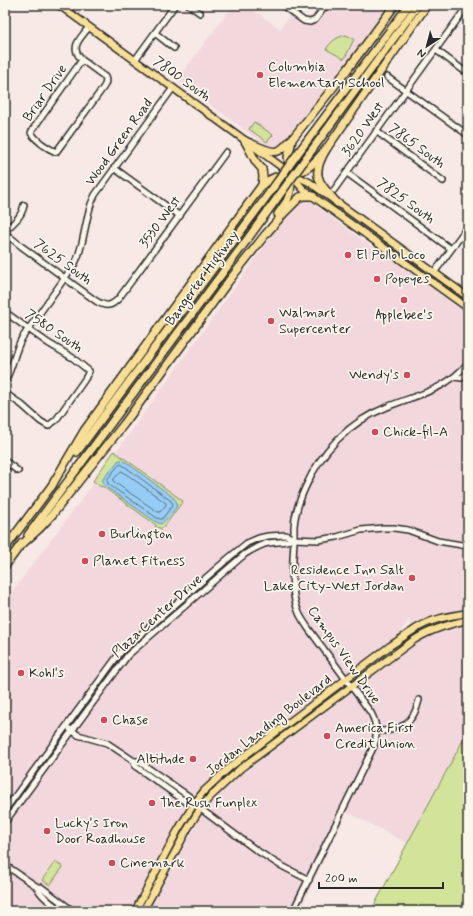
<svg xmlns="http://www.w3.org/2000/svg" width="473" height="916" font-family="Mynerve,sans-serif">
<style>
.built{fill:#f2d8dc}
.green{fill:#d1e499;stroke:#7e8862}
.water{fill:#97cdf5;stroke:#6c8ca4}
.lines{fill:none;stroke-linecap:round;stroke-linejoin:round}
.shore{stroke:#566c7c;stroke-width:1}
.minor-casing{stroke:#2b2b2b;stroke-width:8}
.major-casing{stroke:#2b2b2b;stroke-width:9}
.highway-casing{stroke:#2b2b2b;stroke-width:10}
.minor{stroke:#fbf7ec;stroke-width:5}
.major{stroke:#f9df96;stroke-width:6}
.highway{stroke:#f9df96;stroke-width:7}
.highway-bridge-casing{stroke:#2b2b2b;stroke-width:10;stroke-linecap:butt}
.highway-bridge{stroke:#f9df96;stroke-width:7}
.poi-dot{fill:#d1495b;stroke:#fbf7ec;stroke-width:1.5}
.labels{text-anchor:middle;dominant-baseline:central;stroke-width:3.5;stroke-linejoin:round;paint-order:stroke}
.poi-label{font-size:14px;fill:#2b2b2b;stroke:#fbf7ec;text-anchor:start}
.street-label{font-size:14px;fill:#2b2b2b;stroke:#fbf7ec}
</style>
<rect width="100%" height="100%" fill="#f7e9e5"/>
<filter id="ink" filterUnits="userSpaceOnUse"><feTurbulence type="fractalNoise" baseFrequency=".025" numOctaves="2"/><feDisplacementMap in="SourceGraphic" scale="8" xChannelSelector="R" yChannelSelector="G"/><feConvolveMatrix kernelMatrix="1 2 1 2 8 2 1 2 1" color-interpolation-filters="sRGB"/></filter>
<g filter="url(#ink)">
<g class="built">
<path d="M233,5h13l34,24 11,-15 12,10 5,1 6,-1 5,-4 11,-15h60l-26,33 -21,31 -56,71 -6,5 -5,1h-5l-5,-2 -1,1 -88,-65z"/>
<path d="M303,198l6,2 14,11 49,36 15,8 81,59v597h-97l36,-68 -60,-31 -48,99h-151l51,-91 11,-16 16,-17 17,-14 170,-127 -4,-27 -10,16 -62,47 -104,77 -20,17 -13,15 -15,19 -55,101h-125v-310l88,-117 198,-275z"/>
</g>
<g class="green">
<path d="M346,35l8,4 -9,19 -1,1 -18,-10c6,-8 10,-12 20,-14z"/>
<path d="M254,122l19,13 -6,7 -18,-13z"/>
<path d="M114,451l69,50 -19,26 -3,2 -1,-1 -5,-1 1,-2 -54,-39 -1,1 -8,-6z"/>
<path d="M442,620v3l-12,4 -14,9 -59,43 -1,-1c8,-5 16,-11 23,-17 18,-17 38,-35 63,-41z"/>
<path d="M341,687v1l-23,17 -11,11 -74,55 -18,17 -11,12h-1l31,-34z"/>
<path d="M468,731v180h-97z"/>
<path d="M191,815l-7,11 -6,12 -5,13 -32,60h-2l4,-10 34,-65z"/>
<path d="M55,862l8,5 -13,18 -8,-5z"/>
</g>
<path class="water" d="M119,460h3l4,2 48,36c1,2 3,3 3,6 0,5 -12,17 -16,20l-5,-2 -50,-35c-2,-3 -4,-4 -3,-8z"/>
<g class="lines">
<g class="shore">
<path d="M119,465l2,-1 3,2 47,35 2,3 -1,2 -10,13h-2l-3,-1 -49,-34 -1,-4z"/>
<path d="M122,471l44,32v2l-6,7h-2l-44,-30v-3z"/>
</g>
<g class="minor-casing">
<g id="minor">
<path d="M189,5l11,8"/>
<path d="M282,5l22,16 6,1 5,-2 11,-15"/>
<path d="M155,33l19,15"/>
<path d="M436,50l27,20"/>
<path d="M82,60l-49,69 -2,4c6,8 16,15 25,19l3,-4 44,-60c3,-4 4,-7 2,-11l-23,-17c-13,-13 -2,-21 7,-33"/>
<path d="M135,60l40,-55"/>
<path d="M387,77l81,58"/>
<path d="M376,131l67,50"/>
<path d="M114,168l66,48"/>
<path d="M347,173l104,76"/>
<path d="M334,190l134,-185"/>
<path d="M5,231c8,-8 17,-14 19,-26"/>
<path d="M5,233l16,13 75,55c10,6 15,6 23,-3l107,-146"/>
<path d="M434,273l34,-47"/>
<path d="M5,312l43,31 25,15 16,13 -4,8 -29,41 -8,6 -8,-5 -18,-16 -17,-12"/>
<path d="M454,377l8,1 6,-6"/>
<path d="M5,381c8,-13 9,-29 17,-43l52,-73 4,-8 4,-14 6,-28 3,-11 4,-9 78,-107"/>
<path d="M5,461l13,10"/>
<path d="M70,729l8,6 29,8 27,18h4l52,36 4,7"/>
<path d="M377,731c23,1 37,-8 42,-31"/>
<path d="M134,761l1,5 51,36 8,2 62,46 22,14 31,16"/>
<path d="M5,810l114,-156 5,-5 107,-93 16,-13 12,-5 9,-2 18,-1 8,4 24,1 19,-3 24,-7 22,-2h11l14,2 30,11 30,5"/>
<path d="M5,822l106,-144 17,-23 117,-101c8,-5 15,-9 23,-11 10,-2 16,0 26,-4"/>
<path d="M5,865l31,21c6,11 16,18 26,25"/>
<path d="M37,887h4l32,24"/>
<path d="M293,911l81,-165c4,-12 3,-22 -3,-33l-63,-85c-3,-5 -7,-10 -9,-15 -10,-23 -6,-48 -5,-72 0,-5 0,-10 0,-15 1,-13 6,-27 11,-38 16,-37 44,-66 82,-81 31,-13 58,-16 81,-44"/>
</g>
</g>
<g class="major-casing">
<g id="major">
<path d="M59,5l231,168 19,9 159,115"/>
<path d="M291,175l13,15 164,118"/>
<path d="M135,911l43,-81 16,-26 10,-13 26,-24 160,-121c8,-5 16,-11 24,-16 16,-11 35,-14 54,-17"/>
<path d="M143,911l44,-81 13,-21 9,-11 32,-30 173,-128c17,-11 35,-16 54,-20"/>
</g>
</g>
<g class="highway-casing">
<g id="highway">
<path d="M245,141c8,3 26,13 33,10 6,-2 10,-9 15,-13l54,-68 48,-65"/>
<path d="M245,141l11,21 6,7 1,8 -1,8"/>
<path d="M301,149l108,-144"/>
<path d="M309,154l109,-149"/>
<path d="M337,203c-19,-22 -27,-27 -10,-55l100,-143"/>
<path d="M278,214l9,-13 3,-9 1,-8 -3,-27 4,-17"/>
<path d="M77,452l193,-260"/>
<path d="M51,487l33,-56 178,-246c12,-11 27,-10 42,-15 9,-4 16,-14 23,-22"/>
<path d="M28,535l213,-287 37,-51"/>
<path d="M19,547l21,-19 12,-13 37,-47 35,-44 104,-142 37,-47 20,-23 15,-15 4,-1h9"/>
<path d="M5,548l48,-64"/>
<path d="M5,566l17,-23"/>
</g>
</g>
<use href="#minor" class="minor"/>
<use href="#major" class="major"/>
<use href="#highway" class="highway"/>
<g class="highway-bridge-casing">
<g id="highway-bridge">
<path d="M270,192l31,-43"/>
<path d="M278,197l31,-43"/>
</g>
</g>
<use href="#highway-bridge" class="highway-bridge"/>
</g>
</g>
<g class="poi-dot">
<circle cx="260" cy="75" r="4"/>
<circle cx="348" cy="255" r="4"/>
<circle cx="377" cy="279" r="4"/>
<circle cx="404" cy="300" r="4"/>
<circle cx="271" cy="321" r="4"/>
<circle cx="407" cy="375" r="4"/>
<circle cx="375" cy="432" r="4"/>
<circle cx="102" cy="534" r="4"/>
<circle cx="85" cy="561" r="4"/>
<circle cx="412" cy="578" r="4"/>
<circle cx="21" cy="673" r="4"/>
<circle cx="104" cy="720" r="4"/>
<circle cx="327" cy="736" r="4"/>
<circle cx="193" cy="759" r="4"/>
<circle cx="152" cy="803" r="4"/>
<circle cx="47" cy="831" r="4"/>
<circle cx="112" cy="863" r="4"/>
</g>
<g class="labels">
<g class="poi-label">
<text x="268" y="67">Columbia<tspan x="268" dy="16">Elementary School</tspan></text>
<text x="356" y="255">El Pollo Loco</text>
<text x="385" y="279">Popeyes</text>
<text x="279" y="313">Walmart<tspan x="279" dy="16">Supercenter</tspan></text>
<text x="404" y="315" text-anchor="middle">Applebee's</text>
<text x="399" y="375" text-anchor="end">Wendy's</text>
<text x="383" y="432">Chick-fil-A</text>
<text x="110" y="534">Burlington</text>
<text x="93" y="561">Planet Fitness</text>
<text x="404" y="570" text-anchor="end">Residence Inn Salt<tspan x="404" dy="16">Lake City-West Jordan</tspan></text>
<text x="29" y="673">Kohl's</text>
<text x="112" y="720">Chase</text>
<text x="335" y="728">America First<tspan x="335" dy="16">Credit Union</tspan></text>
<text x="185" y="759" text-anchor="end">Altitude</text>
<text x="160" y="803">The Rush Funplex</text>
<text x="55" y="823">Lucky's Iron<tspan x="55" dy="16">Door Roadhouse</tspan></text>
<text x="120" y="863">Cinemark</text>
</g>
<g class="street-label">
<text transform="translate(182 79) rotate(36)">7800 South</text>
<text transform="translate(45 93) rotate(-55)">Briar Drive</text>
<text transform="translate(363 129) rotate(-55)">3620 West</text>
<text transform="translate(119 142) rotate(-54)">Wood Green Road</text>
<text transform="translate(417 146) rotate(36)">7865 South</text>
<text transform="translate(406 201) rotate(36)">7825 South</text>
<text transform="translate(160 222) rotate(-54)">3530 West</text>
<text transform="translate(63 262) rotate(36)">7625 South</text>
<text transform="translate(202 278) rotate(-54)">Bangerter Highway</text>
<text transform="translate(54 331) rotate(34)">7580 South</text>
<text transform="translate(157 616) rotate(-42)">Plaza Center Drive</text>
<text transform="translate(344 655) rotate(55)">Campus View Drive</text>
<text transform="translate(269 725) rotate(-38)">Jordan Landing Boulevard</text>
</g>
</g>
<rect width="473" height="916" fill="none" stroke="#fbf7ec" stroke-width="20"/>
<rect x="10" y="10" width="453" height="896" fill="none" stroke="#2b2b2b" stroke-width="1.5" filter="url(#ink)"/>
<g transform="translate(427 46) rotate(216)" stroke="#fbf7ec" stroke-width="3" paint-order="stroke">
<path d="M0-3L7 15L0 10L-7 15Z" fill="#2b2b2b"/>
<text y="-6" font-size="11" font-weight="bold" text-anchor="middle" fill="#2b2b2b">N</text>
</g>
<path d="M319 882v6h124v-6" fill="none" stroke="#2b2b2b" stroke-width="2"/>
<text x="325" y="882" font-size="12" fill="#2b2b2b" stroke="#fbf7ec" stroke-width="3" paint-order="stroke">200 m</text>
</svg>
